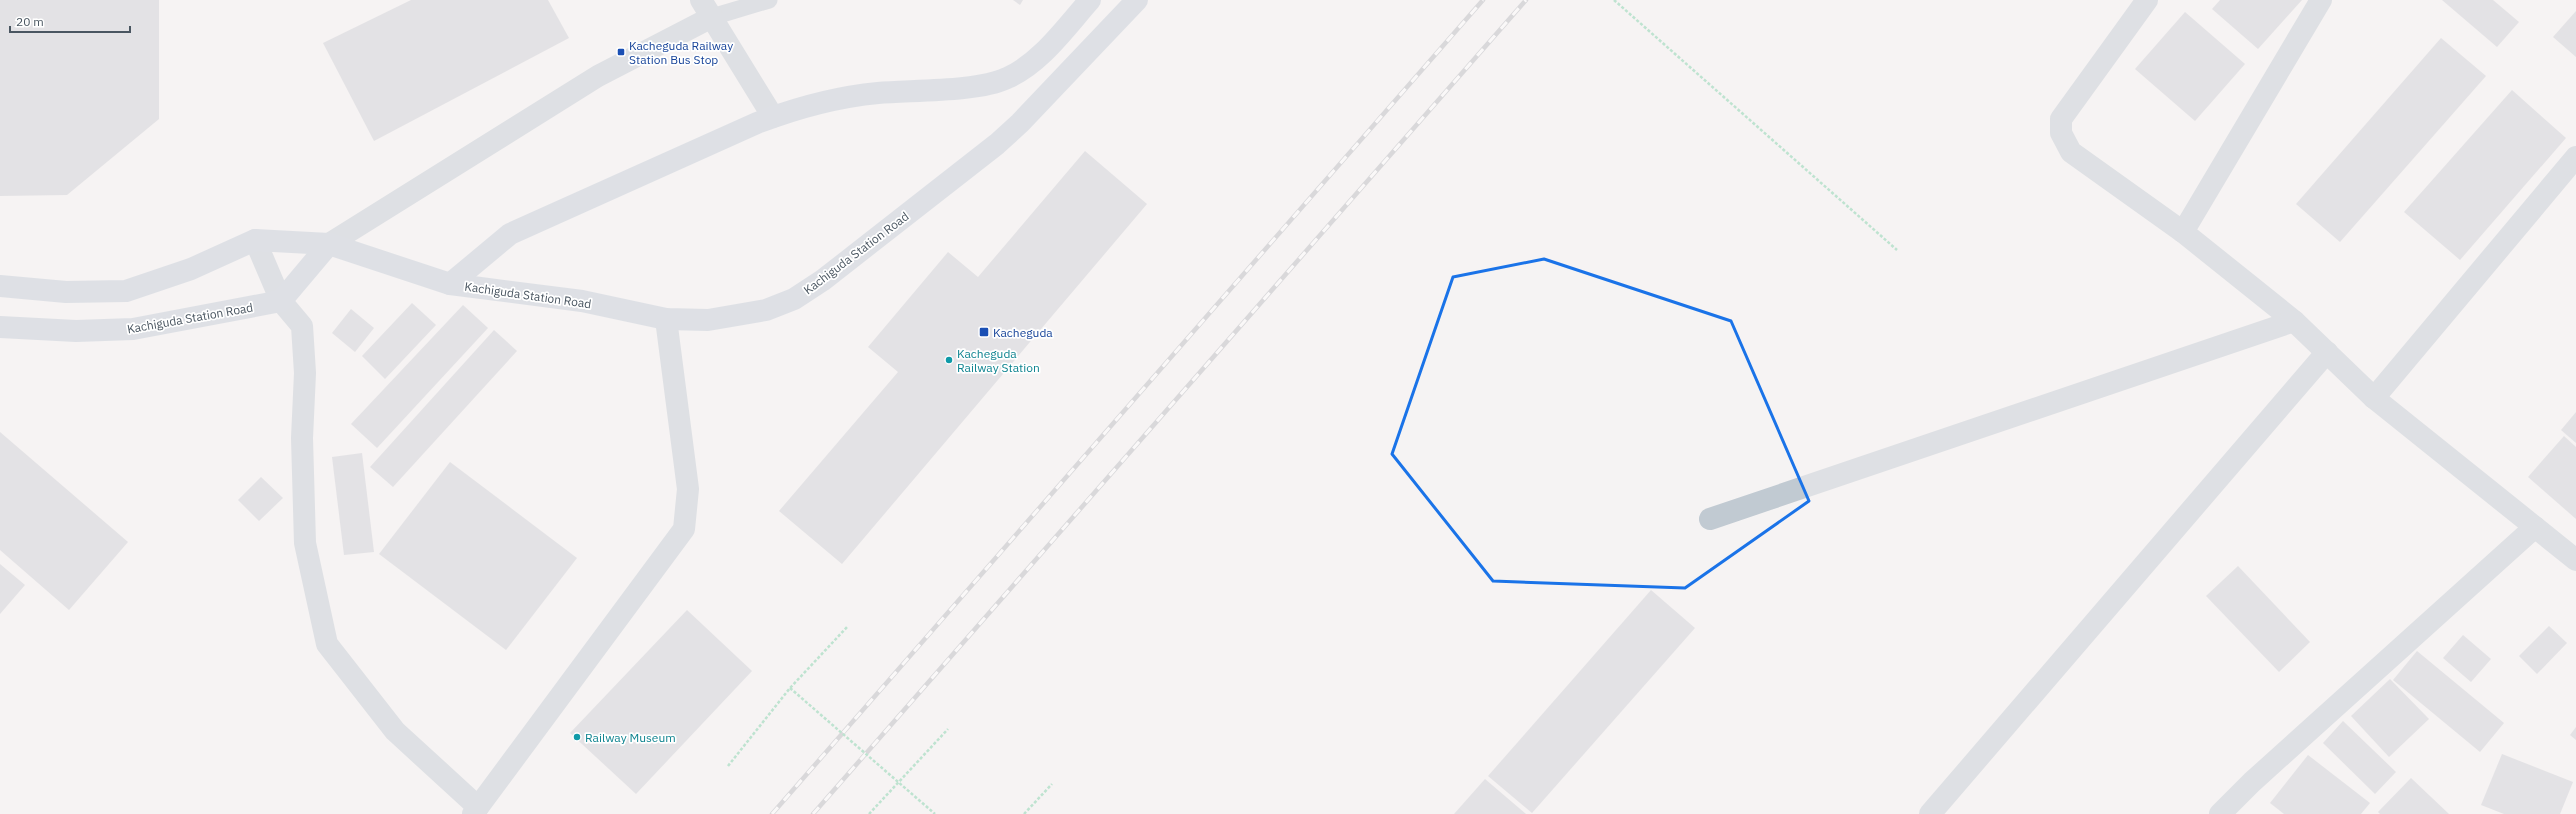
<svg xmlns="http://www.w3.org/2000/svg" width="2576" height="814" font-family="'IBM Plex Sans',sans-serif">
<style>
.building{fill:#cdcfd5}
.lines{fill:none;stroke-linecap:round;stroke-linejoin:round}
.path{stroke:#7ad0a6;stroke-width:2.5;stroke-dasharray:3 2;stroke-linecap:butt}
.lane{stroke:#c1cad2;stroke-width:17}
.street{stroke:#c1cad2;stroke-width:22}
.secondary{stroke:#c1cbd6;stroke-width:22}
.rail-casing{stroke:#b5b8bd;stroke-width:4.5}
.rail{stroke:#fff;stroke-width:3;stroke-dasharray:9;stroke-linecap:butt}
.path-bridge{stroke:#7ad0a6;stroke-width:2.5;stroke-dasharray:3 2;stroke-linecap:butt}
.marked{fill:none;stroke:#1a73e8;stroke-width:3;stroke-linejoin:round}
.transit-dot{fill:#1a4fb4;stroke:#fff;stroke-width:1.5}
.culture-dot{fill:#0f9aa8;stroke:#fff;stroke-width:1.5}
.labels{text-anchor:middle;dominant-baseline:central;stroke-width:3.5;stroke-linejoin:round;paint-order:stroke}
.transit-label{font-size:12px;fill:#164399;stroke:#fff;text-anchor:start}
.street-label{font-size:12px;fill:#4a5661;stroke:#fff}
.culture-label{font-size:12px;fill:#0d838f;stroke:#fff;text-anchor:start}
</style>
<rect width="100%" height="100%" fill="#f5f3f3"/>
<g class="building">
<path d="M0,0h159v119l-92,76 -67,1z"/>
<path d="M411,0h137l21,38 -195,103 -51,-98z"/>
<path d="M1013,0h10l-3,5z"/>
<path d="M2220,0h82l-44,49 -46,-40z"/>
<path d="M2442,0h51l26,22 -22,25z"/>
<path d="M2576,11v46l-23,-20z"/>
<path d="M2185,12l60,52 -50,57 -60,-52z"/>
<path d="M2441,38l45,38 -146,166 -44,-38z"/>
<path d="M2512,90l54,48 -106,122 -56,-48z"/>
<path d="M1085,151l62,53 -305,360 -63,-53 119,-139 -30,-25 80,-95 30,25z"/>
<path d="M412,303l24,22 -51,54 -23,-23z"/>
<path d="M463,305l25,23 -111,120 -26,-24z"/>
<path d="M351,309l23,19 -19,24 -23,-19z"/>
<path d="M494,330l23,21 -124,136 -23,-20z"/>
<path d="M2576,412v31l-15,-13z"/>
<path d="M0,432l128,110 -59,68 -69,-60z"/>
<path d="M2564,436l12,11v72l-48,-42z"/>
<path d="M362,453l12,99 -30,3 -12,-98z"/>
<path d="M450,462l127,96 -71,92 -127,-96z"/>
<path d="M261,477l22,21 -24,23 -21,-21z"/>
<path d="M0,564l25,21 -25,29z"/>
<path d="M2238,566l72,76 -31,30 -73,-76z"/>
<path d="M1651,590l44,38 -163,185 -44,-37z"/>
<path d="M687,610l65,61 -116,123 -66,-61z"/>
<path d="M2549,626l18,17 -30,31 -18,-18z"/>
<path d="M2463,635l28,24 -20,23 -28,-24z"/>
<path d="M2417,651l87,72 -24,29 -87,-72z"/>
<path d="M2390,679l39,40 -40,38 -38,-41z"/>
<path d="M2343,721l53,51 -21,22 -52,-51z"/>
<path d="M2576,727v13l-6,-5z"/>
<path d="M2502,754l71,28 -13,32h-56l-23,-9z"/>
<path d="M2308,755l62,48 -9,11h-77l-14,-11z"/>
<path d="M2411,778l38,36h-69l-2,-2z"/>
<path d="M1485,779l41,35h-72z"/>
</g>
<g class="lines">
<g class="path">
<path d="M1614,0l283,250"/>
<path d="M728,766l62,-78 58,-62"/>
<path d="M869,814l79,-85"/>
<path d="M1024,814l28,-30"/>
</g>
<path class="lane" d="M712,17l57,-17"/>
<g class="street">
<path d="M701,0l72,117"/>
<path d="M2147,0l-86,119v14l10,19 112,80 111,89 80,77 202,162"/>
<path d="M2183,232l138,-232"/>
<path d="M255,240l26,61 21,25 3,47 -3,65 3,105 22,101 68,87 83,76"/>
<path d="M329,244l269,-168 114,-59"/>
<path d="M2374,398l202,-241"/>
<path d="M1710,519l584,-198"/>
<path d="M473,814l211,-285 4,-40 -22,-170"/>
<path d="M1930,814l397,-462"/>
<path d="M2220,814l32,-32 283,-255"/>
</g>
<g class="secondary">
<path d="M450,284l60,-50 247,-111c39,-15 79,-26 121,-30 34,-3 100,-1 129,-15 34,-15 59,-51 83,-78"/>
<path d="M0,286l66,6 60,-1 65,-22 64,-29 74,4 121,40 132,17 84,18 42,1 58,-10 28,-11 29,-19 174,-136 23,-21 117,-123"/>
<path d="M0,327l76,4 57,-2 148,-28 48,-57"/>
</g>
<g class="rail-casing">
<g id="rail">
<path d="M772,814l711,-814"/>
<path d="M813,814l713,-814"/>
</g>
</g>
<use href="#rail" class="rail"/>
<path class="path-bridge" d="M790,688l145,126"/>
</g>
<path d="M0 0H2576V814H0ZM1544,259l187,62 78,180 -124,87 -192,-7 -101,-127 61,-177z" fill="#f5f3f3" fill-opacity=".55" fill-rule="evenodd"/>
<path class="marked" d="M1544,259l187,62 78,180 -124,87 -192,-7 -101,-127 61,-177z"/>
<g class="transit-dot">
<rect x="617" y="48" width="8" height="8" rx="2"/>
<rect x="979" y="327" width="10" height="10" rx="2"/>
</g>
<g class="culture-dot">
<circle cx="949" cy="360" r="4"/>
<circle cx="577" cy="737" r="4"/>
</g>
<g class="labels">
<g class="transit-label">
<text x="629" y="45">Kacheguda Railway<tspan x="629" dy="14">Station Bus Stop</tspan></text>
<text x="993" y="332">Kacheguda</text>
</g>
<g class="street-label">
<text transform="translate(856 253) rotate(-37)">Kachiguda Station Road</text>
<text transform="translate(528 295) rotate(8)">Kachiguda Station Road</text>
<text transform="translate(190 318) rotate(-10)">Kachiguda Station Road</text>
</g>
<g class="culture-label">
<text x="957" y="353">Kacheguda<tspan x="957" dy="14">Railway Station</tspan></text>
<text x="585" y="737">Railway Museum</text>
</g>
</g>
<path d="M10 26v6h120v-6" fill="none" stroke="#4a5661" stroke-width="2"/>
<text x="16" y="26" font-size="12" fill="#4a5661" stroke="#ffffff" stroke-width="3" paint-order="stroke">20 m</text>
</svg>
